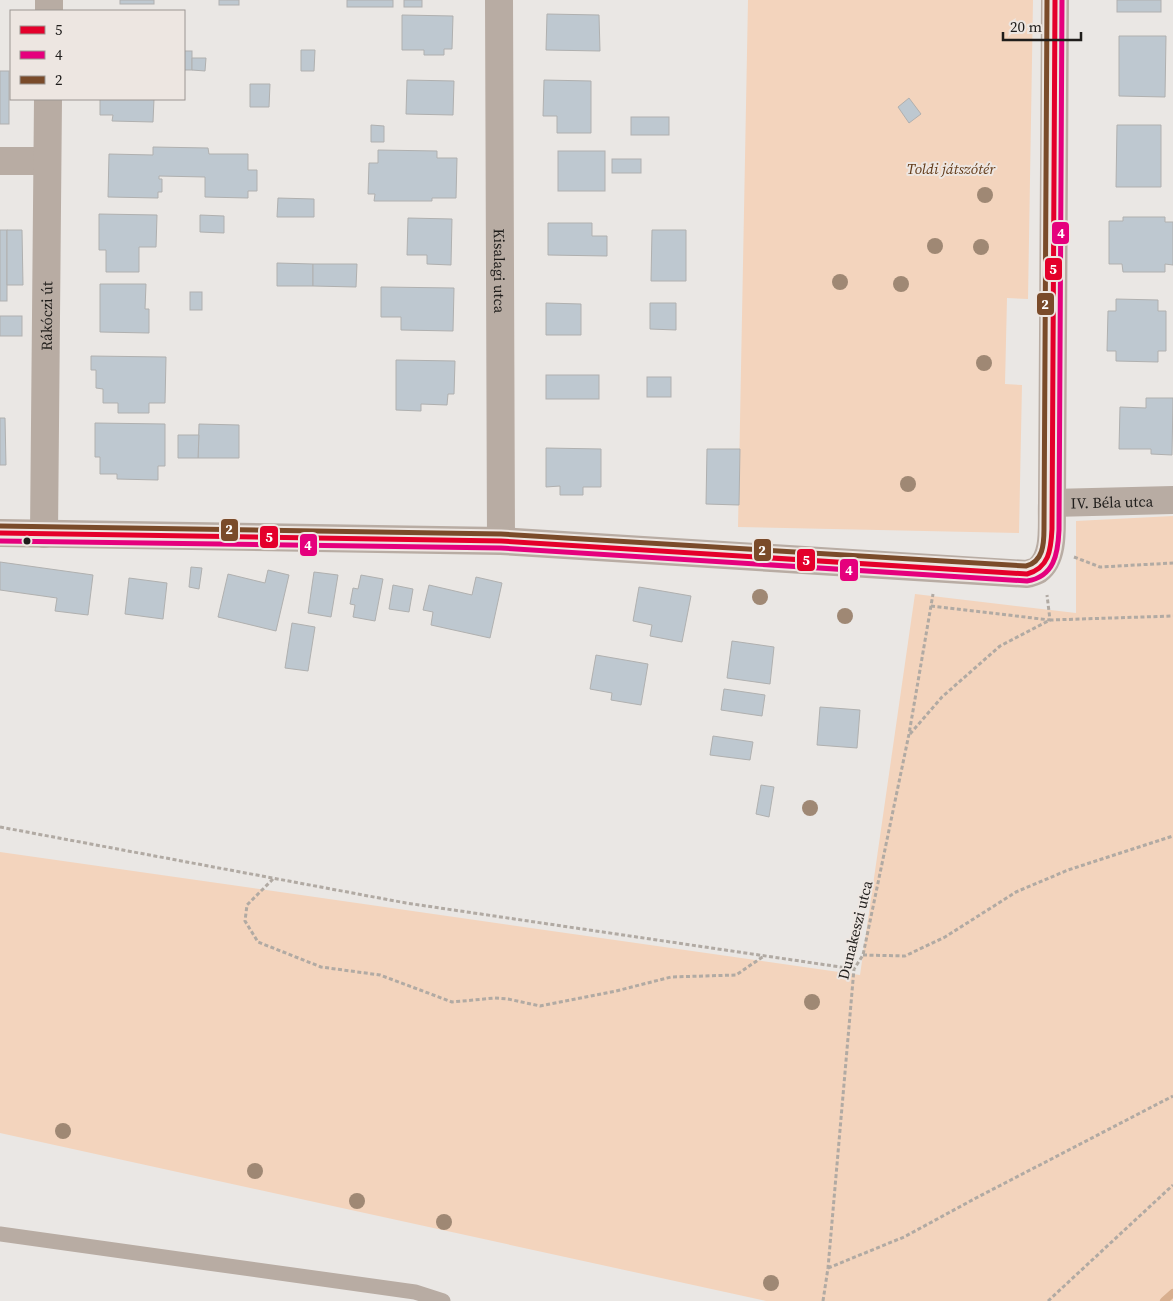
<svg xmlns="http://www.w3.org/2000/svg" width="1173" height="1301" font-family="'Source Serif 4',serif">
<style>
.green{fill:#f3d4bd}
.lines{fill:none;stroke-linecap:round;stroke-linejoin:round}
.stream{stroke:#d8af8f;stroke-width:8}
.building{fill:#bec8d0;stroke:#b0b0af}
.path{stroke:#b1aaa3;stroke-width:3;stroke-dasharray:4 2.5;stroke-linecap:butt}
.lane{stroke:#b8aca3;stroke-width:15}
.street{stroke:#b8aca3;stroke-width:28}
.bus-1-casing{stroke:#ede6e1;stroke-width:9}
.bus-2-casing{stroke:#ede6e1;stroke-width:9}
.bus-3-casing{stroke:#ede6e1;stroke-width:9}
.bus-1{stroke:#e4002b;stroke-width:5}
.bus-2{stroke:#e5007d;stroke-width:5}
.bus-3{stroke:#7a4b2a;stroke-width:5}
.tree{fill:#9f8874}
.bus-dot{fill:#1f1d1b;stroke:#ede6e1;stroke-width:2}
.labels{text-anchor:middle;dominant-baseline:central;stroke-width:4;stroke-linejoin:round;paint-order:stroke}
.park-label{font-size:15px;font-style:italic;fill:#623a18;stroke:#ede6e1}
.street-label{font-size:15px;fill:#1f1d1b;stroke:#ede6e1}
.line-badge{stroke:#ede6e1;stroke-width:2}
.badge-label{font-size:14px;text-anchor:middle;font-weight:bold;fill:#fff}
</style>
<rect width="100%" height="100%" fill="#eae7e4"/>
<g class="green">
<path d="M748,0h285l-5,299 -21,-1 -2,86 17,1 -3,148 -281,-6z"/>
<path d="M1173,516v785h-407l-766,-168v-281l860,123 55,-381 161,19v-92z"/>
</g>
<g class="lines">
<path class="stream" d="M1164,1301l9,-8"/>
</g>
<g class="building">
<rect x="120" y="0" width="34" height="4"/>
<rect x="219" y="0" width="20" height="5"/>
<rect x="347" y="0" width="46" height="7"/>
<rect x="404" y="0" width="18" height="7"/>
<rect x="1117" y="0" width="44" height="12"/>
<path d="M547,14l52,1 1,36 -54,-1z"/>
<path d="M402,15l51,1 -1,33h-8v6h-20v-5h-22z"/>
<path d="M1119,36h47l-1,61 -46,-1z"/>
<path d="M301,50h14l-1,21h-13z"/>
<rect x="184" y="51" width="8" height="19"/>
<path d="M192,58h14l-1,13 -13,-1z"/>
<rect x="0" y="71" width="9" height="53"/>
<path d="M407,80l47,1 -1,34 -47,-1z"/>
<path d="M544,80l47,1v52h-34v-17h-14z"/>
<path d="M250,84h20l-1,23h-19z"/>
<path d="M909,98l12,16 -12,9 -11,-16z"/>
<path d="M100,99h54l-1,23 -41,-1 1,-6h-13z"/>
<rect x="631" y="117" width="38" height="18"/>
<path d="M371,125l13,1v16h-13z"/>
<path d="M1117,125h44v62h-45z"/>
<path d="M153,147l55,1 1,6h39v16h9v21h-9v7l-43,-1v-20l-46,-1v3h3v13h-4v6l-50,-1 1,-43 44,1z"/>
<path d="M378,150l59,1v7h20l-1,40h-24v3h-58l1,-7h-7l1,-31h9z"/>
<rect x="558" y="151" width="47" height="40"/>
<rect x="612" y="159" width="29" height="14"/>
<path d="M278,198l36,1v18h-37z"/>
<path d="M99,214l58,1 -1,32h-17v25h-33v-22h-7z"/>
<path d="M200,215l24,1v17l-24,-1z"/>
<path d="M1123,217h42v5h8v43l-8,-1v8h-42l-1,-8h-13v-43h14z"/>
<path d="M408,218l44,1 -1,46 -24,-1v-9h-20z"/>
<path d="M548,223h44v13h15v20l-59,-1z"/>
<rect x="0" y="230" width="7" height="71"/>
<path d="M7,230h15l1,55h-16z"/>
<path d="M652,230h34v51h-35z"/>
<path d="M277,263l36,1v22h-36z"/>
<path d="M313,264h44l-1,23 -43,-1z"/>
<path d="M100,284h46l-1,25h4v24l-49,-1z"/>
<path d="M381,287l73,1 -1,43 -52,-1v-13h-20z"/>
<rect x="190" y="292" width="12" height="18"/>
<path d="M1116,299l42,1v11h8v40h-8v11l-42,-1v-10h-9l1,-40h8z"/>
<path d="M546,303l35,1v31h-35z"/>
<path d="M650,303h26v27l-26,-1z"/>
<rect x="0" y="316" width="22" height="20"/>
<path d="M91,356l75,1 -1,46h-16v10h-31v-10h-15v-14l-7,-1v-18h-5z"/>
<path d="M396,360l59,1 -1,33h-6l-1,11 -26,-1v7l-25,-1z"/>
<rect x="546" y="375" width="53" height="24"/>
<rect x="647" y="377" width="24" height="20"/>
<path d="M1146,398h27l-1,57 -21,-1v-5h-32l1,-42 26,1z"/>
<path d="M0,418h5l1,47h-6z"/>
<path d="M95,423l70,1v42h-7v14l-41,-1v-5h-17v-17h-5z"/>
<path d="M199,424l40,1v33h-41z"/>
<path d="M178,435h21l-1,23h-20z"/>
<path d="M546,448l55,1v38h-18v8h-23v-9l-14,1z"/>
<path d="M707,449h33l-1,56 -33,-1z"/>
<path d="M0,562l93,13 -5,40 -33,-4 2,-13 -57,-8z"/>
<path d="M191,567l11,1 -3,21 -10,-2z"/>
<path d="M268,570l21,5 -13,56 -58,-14 10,-43 37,9z"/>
<path d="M314,572l24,3 -7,42 -23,-4z"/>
<path d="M361,575l22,4 -8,42 -22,-4 2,-12 -5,-1 3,-16 5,1z"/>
<path d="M476,577l26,6 -12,55 -59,-13 2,-13 -10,-2 6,-25 43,10z"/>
<path d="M129,578l38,5 -4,36 -38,-5z"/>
<path d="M393,585l20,4 -4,23 -20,-3z"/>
<path d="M639,587l52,9 -9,46 -32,-6 2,-11 -19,-4z"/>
<path d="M292,623l23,4 -7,44 -23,-3z"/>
<path d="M732,641l42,6 -4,37 -43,-6z"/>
<path d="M596,655l52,9 -7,41 -30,-5 1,-7 -22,-4z"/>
<path d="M724,689l41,6 -3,21 -41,-6z"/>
<path d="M820,707l40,3 -3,38 -40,-3z"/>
<path d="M713,736l40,6 -3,18 -40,-5z"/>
<path d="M761,785l13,2 -5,30 -13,-3z"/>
</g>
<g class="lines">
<g class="path">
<path d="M1074,557l26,10 73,-4"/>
<path d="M931,606l119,14 -3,-25"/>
<path d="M910,734l32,-37 58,-51 50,-26 123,-4"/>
<path d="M0,827l406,76 448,66"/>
<path d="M273,879l-26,26 -2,16 13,21 63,25 59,8 72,27 43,-4 13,1 32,7 76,-15 55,-14 65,-2 28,-19"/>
<path d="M863,955l42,1 40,-19 71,-45 52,-22 105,-34"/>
<path d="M828,1268l76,-31 72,-39 197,-102"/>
<path d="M823,1301l5,-33 26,-299 9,-14 46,-221 24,-140"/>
<path d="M1048,1301l125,-116"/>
</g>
<path class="lane" d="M0,1234l415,58 28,9"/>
<g class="street">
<path id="s1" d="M499,0l2,541"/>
<path d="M49,11v-11"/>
<path d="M0,161h47"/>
<path id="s2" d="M1052,503l121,-3"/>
<path d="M0,533l501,8 526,33c3,-1 8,-2 11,-4 18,-14 13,-47 14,-67l3,-503"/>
<path id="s3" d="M44,534l4,-435"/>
</g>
<g class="bus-1-casing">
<path id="bus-1" d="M0,533l501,8 526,33c22,-6 24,-24 25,-45l3,-529"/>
</g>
<g class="bus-2-casing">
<path id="bus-2" d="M0,541l501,7 526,33c27,-4 31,-27 32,-51l3,-530"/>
</g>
<g class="bus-3-casing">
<path id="bus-3" d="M0,526l501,8 525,32c17,-4 18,-22 18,-37l3,-529"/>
</g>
<use href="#bus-1" class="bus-1"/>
<use href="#bus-2" class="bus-2"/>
<use href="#bus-3" class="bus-3"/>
</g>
<g class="tree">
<circle cx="985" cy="195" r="8"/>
<circle cx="935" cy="246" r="8"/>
<circle cx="981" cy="247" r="8"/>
<circle cx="840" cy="282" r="8"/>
<circle cx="901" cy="284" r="8"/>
<circle cx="984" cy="363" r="8"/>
<circle cx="908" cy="484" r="8"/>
<circle cx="760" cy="597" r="8"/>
<circle cx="845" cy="616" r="8"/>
<circle cx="810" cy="808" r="8"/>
<circle cx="812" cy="1002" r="8"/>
<circle cx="63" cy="1131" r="8"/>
<circle cx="255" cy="1171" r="8"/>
<circle cx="357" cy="1201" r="8"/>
<circle cx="444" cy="1222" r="8"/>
<circle cx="771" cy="1283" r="8"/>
</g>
<circle class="bus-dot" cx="27" cy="541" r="4.5"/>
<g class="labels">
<g class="park-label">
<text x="951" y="168">Toldi játszótér</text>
</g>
<g class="street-label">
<text stroke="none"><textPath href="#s1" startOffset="271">Kisalagi utca</textPath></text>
<text stroke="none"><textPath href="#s3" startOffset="218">Rákóczi út</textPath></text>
<text stroke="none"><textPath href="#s2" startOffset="60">IV. Béla utca</textPath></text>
<text transform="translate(855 930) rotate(-76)">Dunakeszi utca</text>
</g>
</g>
<g class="line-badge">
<rect x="1051" y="221" width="19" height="24" rx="5" fill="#e5007d"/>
<rect x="1044" y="257" width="19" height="24" rx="5" fill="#e4002b"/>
<rect x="1036" y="292" width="19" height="24" rx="5" fill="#7a4b2a"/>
<rect x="220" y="518" width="19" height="24" rx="5" fill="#7a4b2a"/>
<rect x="259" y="525" width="20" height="24" rx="5" fill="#e4002b"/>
<rect x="299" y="533" width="19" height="24" rx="5" fill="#e5007d"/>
<rect x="753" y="538" width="19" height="24" rx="5" fill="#7a4b2a"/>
<rect x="796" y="548" width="20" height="24" rx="5" fill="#e4002b"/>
<rect x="839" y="558" width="20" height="24" rx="5" fill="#e5007d"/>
</g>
<g class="badge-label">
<text x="1061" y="238">4</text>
<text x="1053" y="274">5</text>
<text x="1045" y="309">2</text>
<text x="229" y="534">2</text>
<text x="269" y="542">5</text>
<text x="308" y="550">4</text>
<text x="762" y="555">2</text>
<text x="806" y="565">5</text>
<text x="849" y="575">4</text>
</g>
<rect x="10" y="10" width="175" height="90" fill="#ede6e1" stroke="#9b9692"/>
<rect x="20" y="26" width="25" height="8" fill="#e4002b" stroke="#9b9692"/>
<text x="55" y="35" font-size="15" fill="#1f1d1b">5</text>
<rect x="20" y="51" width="25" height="8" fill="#e5007d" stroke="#9b9692"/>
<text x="55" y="60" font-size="15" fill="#1f1d1b">4</text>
<rect x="20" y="76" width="25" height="8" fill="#7a4b2a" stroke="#9b9692"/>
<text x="55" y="85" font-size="15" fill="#1f1d1b">2</text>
<path d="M1003 32v8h78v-8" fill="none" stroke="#1f1d1b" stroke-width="2.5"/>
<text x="1010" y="32" font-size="15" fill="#1f1d1b" stroke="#ede6e1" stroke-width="4" paint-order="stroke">20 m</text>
</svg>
